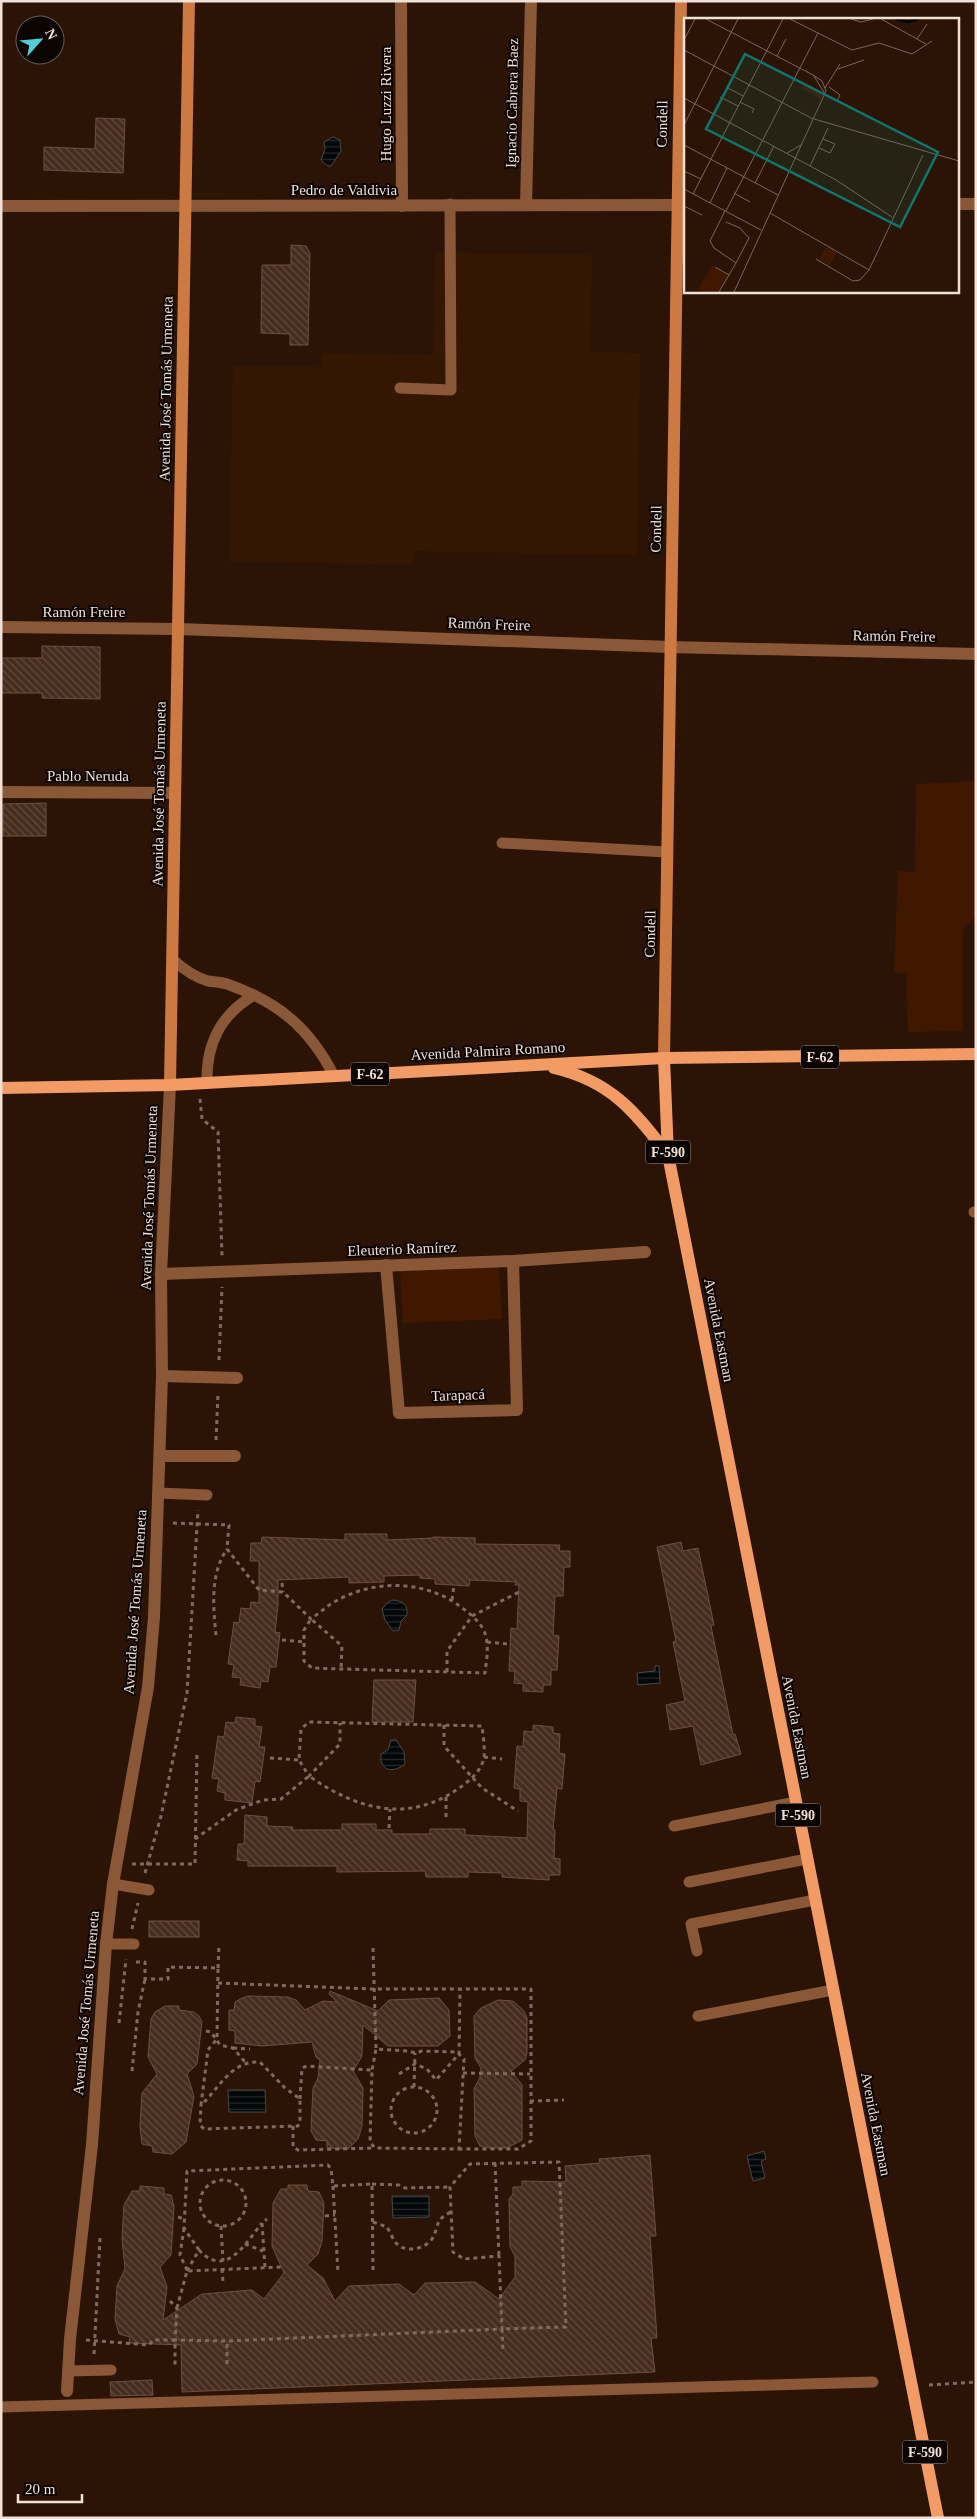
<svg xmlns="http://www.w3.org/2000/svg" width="977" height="2519" font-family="'Times New Roman',serif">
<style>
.built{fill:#341703}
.park{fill:#401800}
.water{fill:url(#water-rules);stroke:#484846}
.building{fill:url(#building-back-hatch);stroke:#6c503f}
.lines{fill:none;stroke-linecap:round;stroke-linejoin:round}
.path{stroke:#7f6b5e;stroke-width:3;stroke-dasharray:4 4;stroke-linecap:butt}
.lane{stroke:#8b5837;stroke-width:11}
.street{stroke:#8b5837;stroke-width:12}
.secondary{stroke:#cd7942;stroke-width:12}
.primary{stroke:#f29b64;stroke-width:12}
.labels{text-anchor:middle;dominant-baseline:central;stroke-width:4;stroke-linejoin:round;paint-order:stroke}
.shield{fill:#0c0401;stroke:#ac9e96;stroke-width:1}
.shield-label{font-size:14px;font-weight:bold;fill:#f1e0d6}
.street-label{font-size:15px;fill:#f1e0d6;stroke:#0c0401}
.inset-river{fill:none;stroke:#000709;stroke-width:2.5}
.inset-road{fill:none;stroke:#7a6659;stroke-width:1}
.view{fill:#0f766e;fill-opacity:0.15;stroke:#0f766e;stroke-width:2.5}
.inset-edge{fill:none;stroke:#f1e0d6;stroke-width:2.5}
</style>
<defs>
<pattern id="water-rules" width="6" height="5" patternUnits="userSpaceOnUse" patternTransform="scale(1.25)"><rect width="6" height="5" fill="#000709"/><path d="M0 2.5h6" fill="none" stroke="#262b2c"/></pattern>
<pattern id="building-back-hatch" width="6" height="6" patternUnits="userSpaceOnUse" patternTransform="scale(1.25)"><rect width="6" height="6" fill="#462c1c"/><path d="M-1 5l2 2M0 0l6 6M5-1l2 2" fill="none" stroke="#614a3c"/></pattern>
</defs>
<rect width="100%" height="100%" fill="#2b1405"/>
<path class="built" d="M435,252l157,3 -2,97 50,1 -3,202 -223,-4 -1,14 -184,-4 4,-195 89,1v-14l111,2z"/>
<g class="park">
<path d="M976,781v134l-13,14v102l-55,1 -2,-58 -12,-1 4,-102 17,1 1,-88z"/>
<path d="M499,1266l3,53 -99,4 -3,-53z"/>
</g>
<g class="water">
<path d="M333,137l7,3 1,11 -10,15h-3l-7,-6 4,-11 -1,-7z"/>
<path d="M393,1600c10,1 15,5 14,15l-6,6 -2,9 -6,1 -8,-11 -3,-11 6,-7z"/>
<path d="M655,1666h4l1,17 -22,2 -1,-12 18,-2z"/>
<path d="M391,1740h5l8,12 1,12c-11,9 -26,8 -24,-10l7,-4z"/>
<path d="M228,2090h37l1,22h-37z"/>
<path d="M764,2151l2,8 -5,2 4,17 -12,3 -6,-25z"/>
<path d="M392,2196h37v21l-36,1z"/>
</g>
<g class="building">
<path d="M96,118l29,1 -2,54 -79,-3v-23l51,2z"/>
<path d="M291,245l15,1 4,7 -2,92h-18v-11l-29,-1 1,-68h29z"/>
<path d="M42,646l58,1v52l-58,-1v-5h-41v-35h41z"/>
<path d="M46,803v33h-43v-32z"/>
<path d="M345,1534h42v6l46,-2v-1l42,1v6l85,1 -1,6h11v16h-6l-1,29h-8l-2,39 6,1 -2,34h-6v15h-8v7l-20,-1v-7l-9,-1 1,-12h-6l2,-43 6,1 2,-44h-4l1,-3 -46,-2 -1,6 -34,-2v-5l-15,-1v-3l-36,1v6l-35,1v-6l-71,3v25l-3,27 5,1 -4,34h-6l-2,15 -7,-1 -1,7 -20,-3 1,-7 -9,-1 2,-12 -6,-1 6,-42 5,1 2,-15 9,1 1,-7 8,1v-42h-9l1,-18h10l1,-6 83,3z"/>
<path d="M681,1542l2,9 15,-3 16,77 -3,1 22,109 2,-1 6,20 -40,11 -8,-39 -23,4 -4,-25 19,-4 -12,-59 3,-1 -19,-94z"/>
<path d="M374,1680h42l-3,42h-41z"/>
<path d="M236,1717l19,2v7l7,1 -3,20h6l-5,35 -5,-1 -3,22 -27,-3v-7l-8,-2 2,-12 -7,-1 6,-42 6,1 2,-15 9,1z"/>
<path d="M533,1725l20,2v6l7,1 -1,19 6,1 -3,35 -5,-1 -4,42h2l-1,28 6,1v16h-11v5l-47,-3v-4l-34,-1v5h-42l-1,-6 -88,1v-6h-89v-5l-11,-1 1,-16h6l1,-29 22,2v9l26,1 -1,3h50v-6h34v6h16v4h38v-5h35v6l62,3 1,-36 -8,-1v-12l-6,-1 3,-42 6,1 1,-16 9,1z"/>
<rect x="149" y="1921" width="50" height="16"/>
<path d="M330,1991l48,20 11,-11 50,-2 10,12 1,26 -12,10h-50l-25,-21 -1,31 -9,15 10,17 -1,38 -4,13 -10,10 -21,-1v-7l-11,-1 -5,-9 2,-43 5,-10 2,-18 -4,-3 -4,-15 -50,4 -27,-3v-12l-6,-1v-20h5l1,-8 5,-3 8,-3 40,1 8,3 9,10 18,-9 14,1 -8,-8z"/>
<path d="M498,2000l15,1 11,10 3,7v35l-2,7 -14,11 11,14v55l-15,8h-18l-9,-2 -5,-10 -1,-47 6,-12 1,-9 -6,-10 -1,-42 7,-8z"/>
<path d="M165,2006h14v4l15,2 5,4 3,6 -5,42 -10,10 7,22 -8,46 -14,12 -19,-2 -1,-6 -10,-2 -2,-18 2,-33 15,-19 -9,-17 3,-38 4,-7z"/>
<path d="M650,2155l6,81h-6l7,102h-6l4,34 -473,20 -1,-47 -52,-2 1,-6 -11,-3 -4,-15 2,-33 8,-17 -3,-31 2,-33 8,-14h8v-5l24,2v6l7,1 3,11 -3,49 -11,12 7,20 -4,33 39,-26 50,-4 12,9 20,-26 -12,-27 1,-43 8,-14h7v-4h19l1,6 11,1 5,11 -2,38 -4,13 -11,11 16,13 12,23 14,-15 50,-2 15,11 11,-12 50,-1 24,17 16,-22v-21l-5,-9 -1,-48 4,-5v-7h9v-6l44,1 -1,-16 35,-3 -1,-4z"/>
<path d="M152,2380l1,15 -42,1 -1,-14z"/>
</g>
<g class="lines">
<g class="path">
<path d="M200,1099l2,20 16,13 4,124"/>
<path d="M219,1360l3,-73"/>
<path d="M216,1440l2,-46"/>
<path d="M173,1523l56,2 -2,24 32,41 24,2 28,27c8,-6 16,-13 25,-18 39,-22 89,-21 125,6 13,10 25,19 26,36 1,10 -1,21 -2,30l-142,-4h-2l-29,-1 -8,-7v-31l7,-11 31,27 -1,23"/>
<path d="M282,1583l1,9"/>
<path d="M452,1600l2,-15"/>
<path d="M216,1635c-3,-29 -6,-61 11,-86"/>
<path d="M282,1640l22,2"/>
<path d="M487,1642l20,2"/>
<path d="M447,1672v-21l25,-35 47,-24"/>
<path d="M444,1725v21l38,42 36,23"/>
<path d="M484,1757l18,2"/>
<path d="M270,1758l29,2"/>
<path d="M446,1797v21"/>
<path d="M389,1828l1,-19"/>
<path d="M195,1839l41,-29 27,-10 18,-1 28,-23c47,33 98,48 149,13 11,-8 24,-18 26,-32 1,-10 -1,-22 -2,-31l-173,-4 -8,7 -2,31 10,16 31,-32v-21"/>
<path d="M132,1864h63l2,-113"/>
<path d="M145,1873l16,-57 26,-123 11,-183"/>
<path d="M132,1929l6,-26"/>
<path d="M373,1948l3,101"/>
<path d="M136,1962h9v17h23v-12l50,1 -1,71 -9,11 -7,55c18,-16 30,-45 59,-43l24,25 16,12v23l-2,4 -94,3 -4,-4 1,-20"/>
<path d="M218,1968l1,-23"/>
<path d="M218,1983l155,6h158v152l-13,8h-59"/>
<path d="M119,2023l7,-64"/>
<path d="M206,2031l5,1 9,13 13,3 13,15"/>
<path d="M233,2048l17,1"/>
<path d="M132,2071l6,-59 7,-33"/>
<path d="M463,2073l67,1"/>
<path d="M399,2074l16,-10 12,5 9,11 23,-26 1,-65"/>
<path d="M414,2087l1,-34"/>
<circle cx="414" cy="2110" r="23"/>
<path d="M300,2099l2,-31 5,-2 65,4 -2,72 5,6 84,1 5,-90 -7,-7 -35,-1 -7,2 -6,-2 -33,-2 -4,21"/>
<path d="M530,2101l34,-1"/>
<path d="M293,2126v21l5,3 77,-2"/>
<path d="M495,2163l4,93"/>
<circle cx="223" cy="2203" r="23"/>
<path d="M372,2184l27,1 6,3 45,-1"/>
<path d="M333,2186l5,87"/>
<path d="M325,2216l10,-1"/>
<path d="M178,2217l6,2"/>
<path d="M373,2222l14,5c3,5 6,13 10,17 9,9 28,5 35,-5 8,-14 2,-19 19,-27"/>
<path d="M221,2226l2,35"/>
<path d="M184,2228l-4,27 7,15"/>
<path d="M245,2244l18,7"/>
<path d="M199,2250l-15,-22 3,-57 141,-6 3,4 2,17 39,-2 1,86"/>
<path d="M265,2267l-3,-44 5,-4"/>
<path d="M222,2269l1,13"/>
<path d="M187,2271l12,-21c27,29 46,-6 63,-27"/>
<path d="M170,2301l7,7 -2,32 52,1 275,-12 -3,-73 -35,3 -11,-7 -3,-65 20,-23 89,-2 7,165 -64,2 1,22"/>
<path d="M177,2308l10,-37 95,-4"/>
<path d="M86,2340l63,5 4,-5h22v27"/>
<path d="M94,2354l6,-116"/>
<path d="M227,2364v-23"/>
<path d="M929,2385l47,-3"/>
</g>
<g class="lane">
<path d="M400,388l51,2 -1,-186"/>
<path d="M502,843l165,9"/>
<path d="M172,959c11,10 22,18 36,22 6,1 13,1 19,3 51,18 82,43 107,92"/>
<path d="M207,1083c-1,-39 13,-68 47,-88"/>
<path d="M974,1212h2"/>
<path d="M158,1493l49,2"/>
<path d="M674,1826l122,-24"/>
<path d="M689,1882l118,-23"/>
<path d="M113,1884l36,6"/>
<path d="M106,1944h28"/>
<path d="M697,1951l-6,-27 124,-24"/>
<path d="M698,2016l135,-26"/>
<path d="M68,2371l43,-1"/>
<path d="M1,2407l872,-25"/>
</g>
<g class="street">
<path d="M401,1l1,205"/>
<path d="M958,204h18"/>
<path d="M526,205l5,-204"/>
<path d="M1,206l685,-1"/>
<path d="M1,627l177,2 492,18 306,7"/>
<path d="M1,792l174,1"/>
<path d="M386,1265l13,148 118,-3 -4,-149"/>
<path d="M161,1274l352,-13 132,-9"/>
<path d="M162,1376l75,2"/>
<path d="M160,1456h75"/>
<path d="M67,2391l3,-52 22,-194 14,-201 7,-60 35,-197 6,-70 8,-241 -1,-102 9,-189"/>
</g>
<g class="secondary">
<path d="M664,1058l17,-1057"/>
<path d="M170,1085l19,-1084"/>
</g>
<g class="primary">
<path d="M664,1058l4,97 270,1363"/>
<path d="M554,1068c56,13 81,43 114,87"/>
<path d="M1,1088l169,-3 494,-27 312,-4"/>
</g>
</g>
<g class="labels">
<g class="shield">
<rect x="801" y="1045.5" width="38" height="23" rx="4"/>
<rect x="351" y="1062.5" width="38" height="23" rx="4"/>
<rect x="645.5" y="1140.5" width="45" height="23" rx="4"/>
<rect x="775.5" y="1803.5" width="45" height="23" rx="4"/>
<rect x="902.5" y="2440.5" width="45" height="23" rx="4"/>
</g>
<g class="shield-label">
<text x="820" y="1057">F-62</text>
<text x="370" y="1074">F-62</text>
<text x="668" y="1152">F-590</text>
<text x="798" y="1815">F-590</text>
<text x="925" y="2452">F-590</text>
</g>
<g class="street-label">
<text transform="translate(512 103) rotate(-89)">Ignacio Cabrera Baez</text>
<text transform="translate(386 104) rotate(-90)">Hugo Luzzi Rivera</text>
<text transform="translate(662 124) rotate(-89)">Condell</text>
<text x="344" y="190">Pedro de Valdivia</text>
<text transform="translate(166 389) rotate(-89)">Avenida José Tomás Urmeneta</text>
<text transform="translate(656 529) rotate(-89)">Condell</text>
<text x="84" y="612">Ramón Freire</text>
<text transform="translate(489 624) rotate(2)">Ramón Freire</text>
<text transform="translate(894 636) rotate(1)">Ramón Freire</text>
<text x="88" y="776">Pablo Neruda</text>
<text transform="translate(159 794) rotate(-89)">Avenida José Tomás Urmeneta</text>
<text transform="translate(650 934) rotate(-89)">Condell</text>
<text transform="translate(488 1051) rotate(-3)">Avenida Palmira Romano</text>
<text transform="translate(149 1198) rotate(-88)">Avenida José Tomás Urmeneta</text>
<text transform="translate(402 1249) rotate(-2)">Eleuterio Ramírez</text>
<text transform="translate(719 1330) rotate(79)">Avenida Eastman</text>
<text transform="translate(458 1395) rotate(-2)">Tarapacá</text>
<text transform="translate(135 1602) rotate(-86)">Avenida José Tomás Urmeneta</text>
<text transform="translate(797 1727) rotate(79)">Avenida Eastman</text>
<text transform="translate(86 2003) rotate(-85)">Avenida José Tomás Urmeneta</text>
<text transform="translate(876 2124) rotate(79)">Avenida Eastman</text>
</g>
</g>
<g transform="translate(684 18)">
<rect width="275" height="275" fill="#2b1405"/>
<path d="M121,65l18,12 -2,4 -19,-10zM143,228l10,6 -7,13 -11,-6zM28,248l16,10 -10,16h-15l-5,-3z" fill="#401800"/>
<path class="inset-river" d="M212,1l12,3 10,-3"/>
<path class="inset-road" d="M22,1l107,56 9,6 4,10 -92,201M106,1l62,31 27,-7 33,11 20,-13M167,1l10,3 12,-3M197,1l45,25M233,21l10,-15M0,22l11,-21M0,32l129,69M93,38l9,-17M154,51l26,-9M130,58l11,18M42,69l17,9M145,69l11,8 -3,6M141,70l15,-24M36,79l18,9M0,80l152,82 56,37M56,84l14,7 -2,4M130,101l145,42M0,107l54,-106M0,127l94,50M135,130l11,5 5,-9 -12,-5M103,135l14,-8M126,148l18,-38M0,153l17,8M71,165l19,-37M0,171l77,41M50,175l16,9M9,176l90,-175M26,185l17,-35M0,188l18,9M42,193l92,-178M86,195l99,57 54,-115M42,204l14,6 9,10 -13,25M132,241l37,22 7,-1 9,-10M31,249l14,8 7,-12 -22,-15 -4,-7 15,-30M35,274l10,-17"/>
<path class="view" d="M61,36l193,98 -38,75 -194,-98z"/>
<rect width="275" height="275" class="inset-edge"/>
</g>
<rect width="977" height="2519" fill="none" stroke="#f1e0d6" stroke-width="5"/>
<g transform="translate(40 40) rotate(63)"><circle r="24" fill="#0c0401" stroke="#685c56"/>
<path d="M0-4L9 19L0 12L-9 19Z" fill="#52ccd6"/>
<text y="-8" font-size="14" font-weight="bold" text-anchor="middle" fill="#f1e0d6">N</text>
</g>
<path d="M18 2494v8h64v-8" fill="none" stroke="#f1e0d6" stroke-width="2.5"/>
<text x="25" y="2494" font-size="15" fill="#f1e0d6" stroke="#0c0401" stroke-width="4" paint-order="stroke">20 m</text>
</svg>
